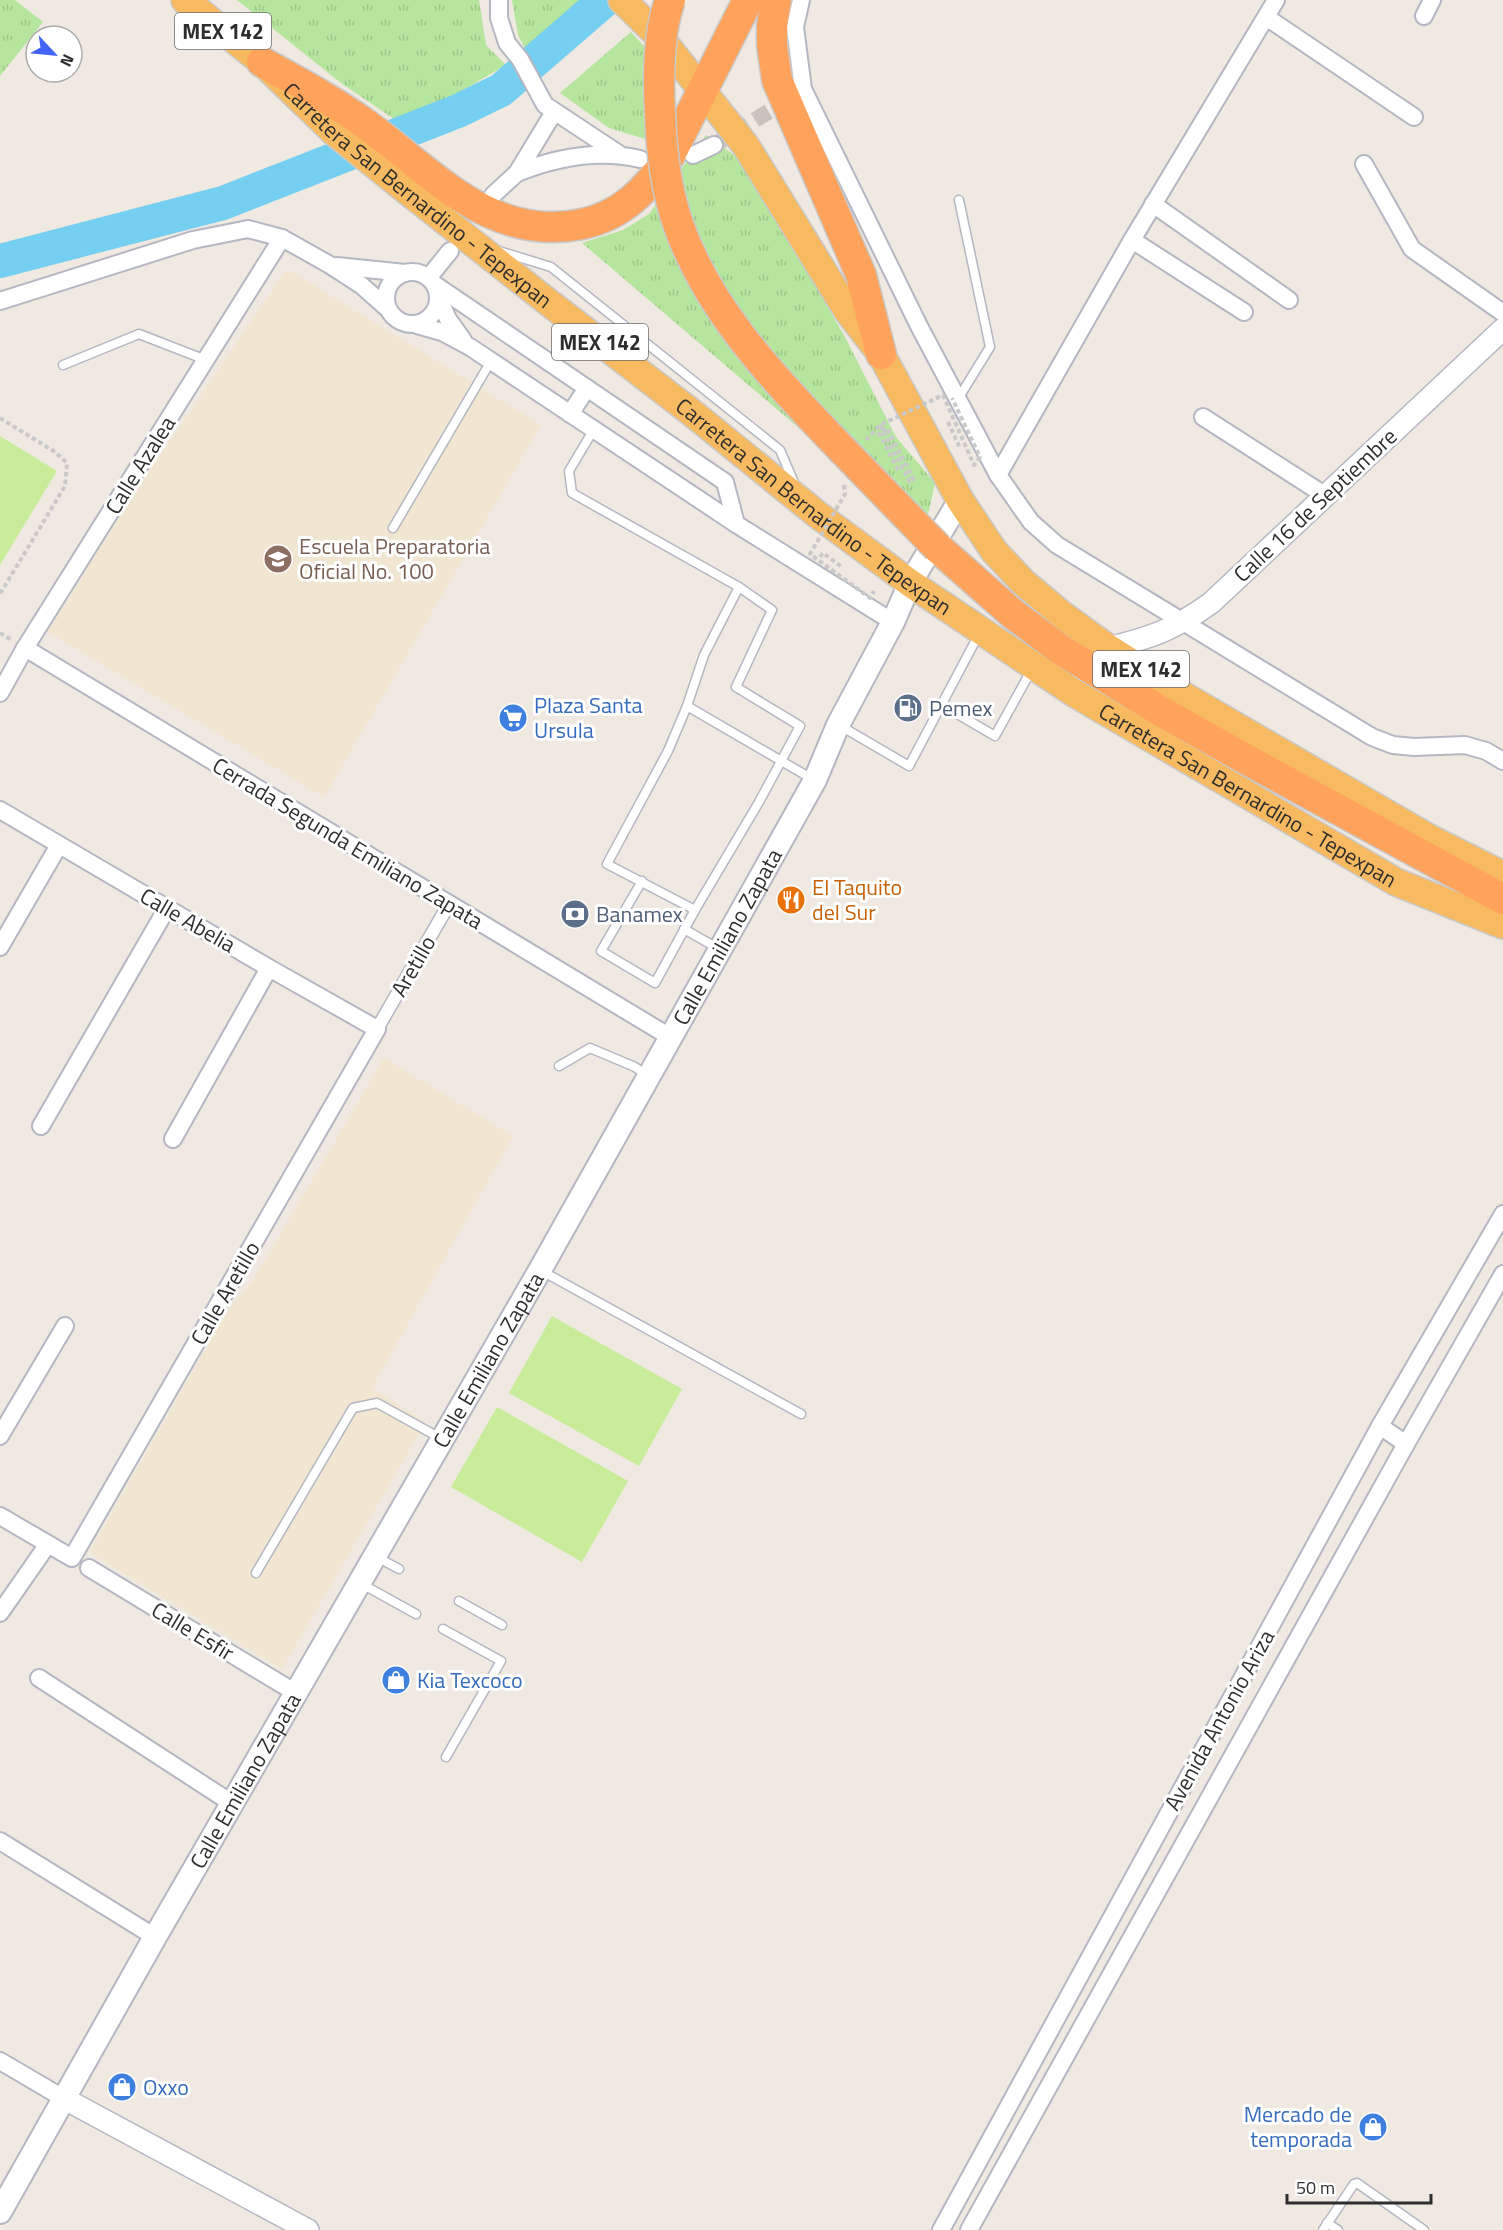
<svg xmlns="http://www.w3.org/2000/svg" width="1503" height="2230" font-family="'Titillium Web',sans-serif">
<style>
.education{fill:#f0e6d1}
.park{fill:url(#park-tufts)}
.pitch{fill:#c9ec9a}
.lines{fill:none;stroke-linecap:round;stroke-linejoin:round}
.river{stroke:#75cff0;stroke-width:34}
.minor-tunnel{stroke:#c8c4bd;stroke-width:16;stroke-dasharray:16 8;stroke-linecap:butt}
.service-casing{stroke:#b4b7c1;stroke-width:11}
.pedestrian-casing{stroke:#b4b7c1;stroke-width:15}
.minor-casing{stroke:#b4b7c1;stroke-width:20}
.tertiary-casing{stroke:#b4b7c1;stroke-width:24}
.secondary-casing{stroke:#b4b7c1;stroke-width:26}
.trunk-casing{stroke:#c9c9c9;stroke-width:30}
.motorway-casing{stroke:#c9c9c9;stroke-width:33}
.path{stroke:#c9c9c9;stroke-width:4;stroke-dasharray:4.5 3;stroke-linecap:butt}
.service{stroke:#fff;stroke-width:8}
.pedestrian{stroke:#fff;stroke-width:12}
.minor{stroke:#fff;stroke-width:16}
.tertiary{stroke:#fff;stroke-width:21}
.secondary{stroke:#fff;stroke-width:22}
.trunk{stroke:#f8ba60;stroke-width:27}
.motorway{stroke:#ffa35c;stroke-width:30}
.motorway-bridge-casing{stroke:#c9c9c9;stroke-width:33;stroke-linecap:butt}
.path-bridge{stroke:#c9c9c9;stroke-width:4;stroke-dasharray:4.5 3;stroke-linecap:butt}
.motorway-bridge{stroke:#ffa35c;stroke-width:30}
.labels{text-anchor:middle;dominant-baseline:central;stroke-width:6;stroke-linejoin:round;paint-order:stroke}
.shield{fill:#fff;stroke:#6d6d6d;stroke-width:1.5}
.shield-label{font-size:21px;font-weight:bold;fill:#2e2e2e}
.street-label{font-size:22px;fill:#2e2e2e;stroke:#fff}
.education-label{font-size:22px;fill:#785e54;stroke:#fff;text-anchor:start}
.shop-label{font-size:22px;fill:#366cbe;stroke:#fff;text-anchor:start}
.service-label{font-size:22px;fill:#4e5e75;stroke:#fff;text-anchor:start}
.food-label{font-size:22px;fill:#c56008;stroke:#fff;text-anchor:start}
</style>
<defs>
<pattern id="park-tufts" width="24" height="20" patternUnits="userSpaceOnUse" patternTransform="scale(1.5)"><rect width="24" height="20" fill="#b6e59e"/><path d="M3 7l-1-3M5 7V3M7 7l1-3M15 17l-1-3M17 17v-4M19 17l1-3" fill="none" stroke="#9dc588"/></pattern>
</defs>
<rect width="100%" height="100%" fill="#efe9e1"/>
<g class="education">
<path d="M287,269l254,156 -217,372 -276,-165 91,-146z"/>
<path d="M384,1058l129,78 -141,252 54,34 -144,247 -193,-116 140,-245 25,-29z"/>
</g>
<g class="park">
<path d="M0,0h15l28,22 -43,54z"/>
<path d="M237,0h242l7,45 20,20 -103,60 -62,-42z"/>
<path d="M512,0h73l-58,52 -9,-17z"/>
<path d="M631,32l37,40 8,24 -11,25 -13,20 -43,-13 -49,-35z"/>
<path d="M706,135l38,27 101,175 51,100 39,46 -6,28 -10,24 -29,-16 -83,-84 -225,-192 41,-13 26,-16z"/>
</g>
<g class="pitch">
<path d="M0,436l57,35 -57,94z"/>
<path d="M552,1316l130,73 -43,77 -130,-73z"/>
<path d="M497,1407l131,74 -46,81 -131,-75z"/>
</g>
<g class="lines">
<path class="river" d="M0,261l223,-58 235,-92 43,-21 104,-90"/>
<path class="minor-tunnel" d="M714,145l77,-47"/>
<g class="service-casing">
<g id="service">
<path d="M499,251l52,16 229,183 15,35"/>
<path d="M63,365l76,-31 67,26"/>
<path d="M958,399l32,-52 -31,-147"/>
<path d="M594,429l-25,42 3,22 167,94 33,23 -36,77 64,39 -41,76 -64,108 -40,73 -54,-32 41,-70"/>
<path d="M393,528l98,-167"/>
<path d="M942,705l53,31 37,-67"/>
<path d="M687,706l127,74"/>
<path d="M839,725l70,41 70,-132"/>
<path d="M695,910l-88,-46 61,-113 19,-45 17,-51 35,-68"/>
<path d="M684,929l35,20"/>
<path d="M559,1066l31,-18 45,19 13,9"/>
<path d="M540,1270l261,144"/>
<path d="M375,1556l24,13"/>
<path d="M256,1573l97,-165 24,-5 65,36"/>
<path d="M360,1583l56,31"/>
<path d="M459,1601l43,24"/>
<path d="M443,1629l58,32 -55,96"/>
<path d="M1327,2223l11,7"/>
<path d="M1323,2230l31,-46 3,-1 67,47"/>
</g>
</g>
<g class="pedestrian-casing">
<path id="pedestrian" d="M377,1029l72,-125"/>
</g>
<g class="minor-casing">
<g id="minor">
<path d="M499,0v18l8,25 13,16 25,46 74,49"/>
<path d="M801,0l-6,27 8,62 116,237 79,149 33,47 26,23 315,192 21,8 21,2 51,-2 21,6 17,10"/>
<path d="M1424,16l8,-16"/>
<path d="M1266,17l148,100"/>
<path d="M693,155l21,-10"/>
<path d="M1364,164l48,85 91,64"/>
<path d="M517,173c40,-16 81,-24 123,-14"/>
<path d="M493,195l24,-22 37,-61"/>
<path d="M1153,204l136,96"/>
<path d="M1132,240l112,72"/>
<path d="M337,266l68,7"/>
<circle cx="412" cy="298" r="26"/>
<path d="M429,277l21,-26"/>
<path d="M434,284l291,198 11,42 157,98"/>
<path d="M439,299l9,20 15,21"/>
<path d="M0,301l193,-61 55,-11 34,9 48,27 31,20 26,23"/>
<path d="M417,325l25,7 28,15 266,177"/>
<path d="M570,414l17,-26"/>
<path d="M1203,417l123,79"/>
<path d="M998,475l134,-235 144,-240"/>
<path d="M25,648l645,389"/>
<path d="M0,693l25,-45 257,-410"/>
<path d="M0,810l269,158 108,61 -305,529 -72,-42"/>
<path d="M0,947l59,-102"/>
<path d="M41,1126l126,-218"/>
<path d="M173,1139l96,-171"/>
<path d="M1380,1426l26,18"/>
<path d="M0,1436l65,-110"/>
<path d="M89,1568l207,125"/>
<path d="M0,1613l48,-69"/>
<path d="M39,1678l194,126"/>
<path d="M0,1841l155,96"/>
<path d="M0,2061l63,37"/>
<path d="M941,2230l439,-804 123,-212"/>
<path d="M969,2230l437,-786 97,-170"/>
</g>
</g>
<g class="tertiary-casing">
<g id="tertiary">
<path d="M1108,648c45,-11 65,-18 103,-45l292,-274"/>
<path d="M63,2098l245,132"/>
</g>
</g>
<g class="secondary-casing">
<g id="secondary">
<path id="s1" d="M0,2212l155,-275 385,-667 214,-381 61,-109 23,-55 55,-103 17,-39 50,-83"/>
</g>
</g>
<g class="trunk-casing">
<g id="trunk">
<path id="s2" d="M185,0l77,62 71,69 63,51 152,120 143,110 127,103 92,68 164,110 322,189 107,43"/>
<path d="M622,0l37,36 87,110 101,164 34,44 79,146 34,51 29,31 42,35 43,31 76,48 245,142 74,37"/>
</g>
</g>
<g class="motorway-casing">
<g id="motorway">
<path d="M776,0l-4,26v19l5,35 84,195 20,79"/>
<path d="M262,62c36,20 72,39 105,63 66,48 125,118 215,99 39,-8 65,-34 87,-67l79,-157"/>
<path d="M938,548l75,66 48,36 101,62 98,55 243,132"/>
</g>
</g>
<g class="path">
<path d="M0,418l55,34 12,11 -2,23 -65,108"/>
<path d="M948,422l12,26"/>
<path d="M898,470l-19,-37 8,-5 27,52"/>
<path d="M820,557l3,-4 19,14"/>
<path d="M0,633l12,7"/>
</g>
<use href="#service" class="service"/>
<use href="#pedestrian" class="pedestrian"/>
<use href="#minor" class="minor"/>
<use href="#tertiary" class="tertiary"/>
<use href="#secondary" class="secondary"/>
<use href="#trunk" class="trunk"/>
<use href="#motorway" class="motorway"/>
<g class="motorway-bridge-casing">
<path id="motorway-bridge" d="M670,0c-12,34 -12,76 -10,113 1,37 6,75 18,111 30,85 91,149 152,213 36,37 72,74 108,111"/>
</g>
<g class="path-bridge">
<path d="M880,425l30,57 4,-2"/>
<path d="M866,440l14,-15 63,-30 31,70 6,-8 -28,-59"/>
<path d="M844,485l1,9 -35,60 60,44 4,-7"/>
</g>
<use href="#motorway-bridge" class="motorway-bridge"/>
</g>
<defs>
<g id="school-disc" transform="scale(1.5)"><circle r="9.5" fill="#8d6e63" stroke="#fff"/><path d="M0-5L7-2L0 1L-7-2ZM-4 1L0 2.5L4 1V4Q0 6-4 4Z" fill="#fff"/></g>
<g id="fuel-disc" transform="scale(1.5)"><circle r="9.5" fill="#5c6f8a" stroke="#fff"/><path d="M-5.5-6h7V0h2V4h1.3V-2.5L3-4.5l.8-.8L6-3V5H2.5V1h-1V6h-7ZM-4.2-4.7v3.2H.2V-4.7Z" fill="#fff"/></g>
<g id="supermarket-disc" transform="scale(1.5)"><circle r="9.5" fill="#3f7fe0" stroke="#fff"/><path d="M-6-5.5h2.5l.6 2H6L4.5 2H-2.5L-4.4-4H-6ZM-1.5 3.2a1.3 1.3 0 1 0 .1 0ZM3 3.2a1.3 1.3 0 1 0 .1 0Z" fill="#fff"/></g>
<g id="restaurant-disc" transform="scale(1.5)"><circle r="9.5" fill="#e8710a" stroke="#fff"/><path d="M-5-6h1v4h1v-4h1v4h1v-4h1v5L-1.5 .5V6h-2V.5L-5-1ZM5-6V6H3V1.5H1.5Q1.5-4 5-6Z" fill="#fff"/></g>
<g id="bank-disc" transform="scale(1.5)"><circle r="9.5" fill="#5c6f8a" stroke="#fff"/><path d="M-6-4H6V4H-6ZM0-2.3a2.3 2.3 0 1 0 0 4.6a2.3 2.3 0 1 0 0-4.6Z" fill="#fff"/></g>
<g id="shop-disc" transform="scale(1.5)"><circle r="9.5" fill="#3f7fe0" stroke="#fff"/><path d="M-5-2.5h2.3a2.7 3.5 0 0 1 5.4 0H5L5.5 6h-11ZM-1.5-2.5h3a1.5 2.3 0 0 0-3 0Z" fill="#fff"/></g>
</defs>
<g fill-rule="evenodd">
<use href="#school-disc" x="278" y="559"/>
<use href="#fuel-disc" x="908" y="708"/>
<use href="#supermarket-disc" x="513" y="718"/>
<use href="#restaurant-disc" x="791" y="900"/>
<use href="#bank-disc" x="575" y="914"/>
<use href="#shop-disc" x="396" y="1680"/>
<use href="#shop-disc" x="122" y="2087"/>
<use href="#shop-disc" x="1373" y="2127"/>
</g>
<g class="labels">
<g class="shield">
<rect x="175" y="13" width="96" height="36" rx="4.5"/>
<rect x="552" y="324" width="96" height="36" rx="4.5"/>
<rect x="1093" y="651" width="96" height="36" rx="4.5"/>
</g>
<g class="shield-label">
<text x="223" y="31">MEX 142</text>
<text x="600" y="342">MEX 142</text>
<text x="1141" y="669">MEX 142</text>
</g>
<g class="street-label">
<text stroke="none"><textPath href="#s2" startOffset="304">Carretera San Bernardino - Tepexpan</textPath></text>
<text transform="translate(140 465) rotate(-58)">Calle Azalea</text>
<text transform="translate(1315 505) rotate(-43)">Calle 16 de Septiembre</text>
<text stroke="none"><textPath href="#s2" startOffset="808">Carretera San Bernardino - Tepexpan</textPath></text>
<text stroke="none"><textPath href="#s2" startOffset="1330">Carretera San Bernardino - Tepexpan</textPath></text>
<text transform="translate(348 843) rotate(31)">Cerrada Segunda Emiliano Zapata</text>
<text transform="translate(188 920) rotate(30)">Calle Abelia</text>
<text stroke="none"><textPath href="#s1" startOffset="1468">Calle Emiliano Zapata</textPath></text>
<text transform="translate(413 966) rotate(-60)">Aretillo</text>
<text transform="translate(225 1293) rotate(-60)">Calle Aretillo</text>
<text stroke="none"><textPath href="#s1" startOffset="982">Calle Emiliano Zapata</textPath></text>
<text transform="translate(193 1631) rotate(31)">Calle Esfir</text>
<text transform="translate(1219 1720) rotate(-61)">Avenida Antonio Ariza</text>
<text stroke="none"><textPath href="#s1" startOffset="496">Calle Emiliano Zapata</textPath></text>
</g>
<g class="education-label">
<text x="299" y="546">Escuela Preparatoria<tspan x="299" dy="25">Oficial No. 100</tspan></text>
</g>
<g class="shop-label">
<text x="534" y="705">Plaza Santa<tspan x="534" dy="25">Ursula</tspan></text>
<text x="417" y="1680">Kia Texcoco</text>
<text x="143" y="2087">Oxxo</text>
<text x="1352" y="2114" text-anchor="end">Mercado de<tspan x="1352" dy="25">temporada</tspan></text>
</g>
<g class="service-label">
<text x="929" y="708">Pemex</text>
<text x="596" y="914">Banamex</text>
</g>
<g class="food-label">
<text x="812" y="887">El Taquito<tspan x="812" dy="25">del Sur</tspan></text>
</g>
</g>
<g transform="translate(54 54) rotate(116)"><circle r="28" fill="#ffffff" stroke="#ababab" stroke-width="1.5"/>
<path d="M0-4.5L10 22L0 15L-10 22Z" fill="#4264fb"/>
<text y="-9" font-size="16" font-weight="bold" text-anchor="middle" fill="#2e2e2e">N</text>
</g>
<path d="M1287 2194v9h144v-9" fill="none" stroke="#2e2e2e" stroke-width="3"/>
<text x="1296" y="2194" font-size="18" fill="#2e2e2e" stroke="#ffffff" stroke-width="4.5" paint-order="stroke">50 m</text>
</svg>
